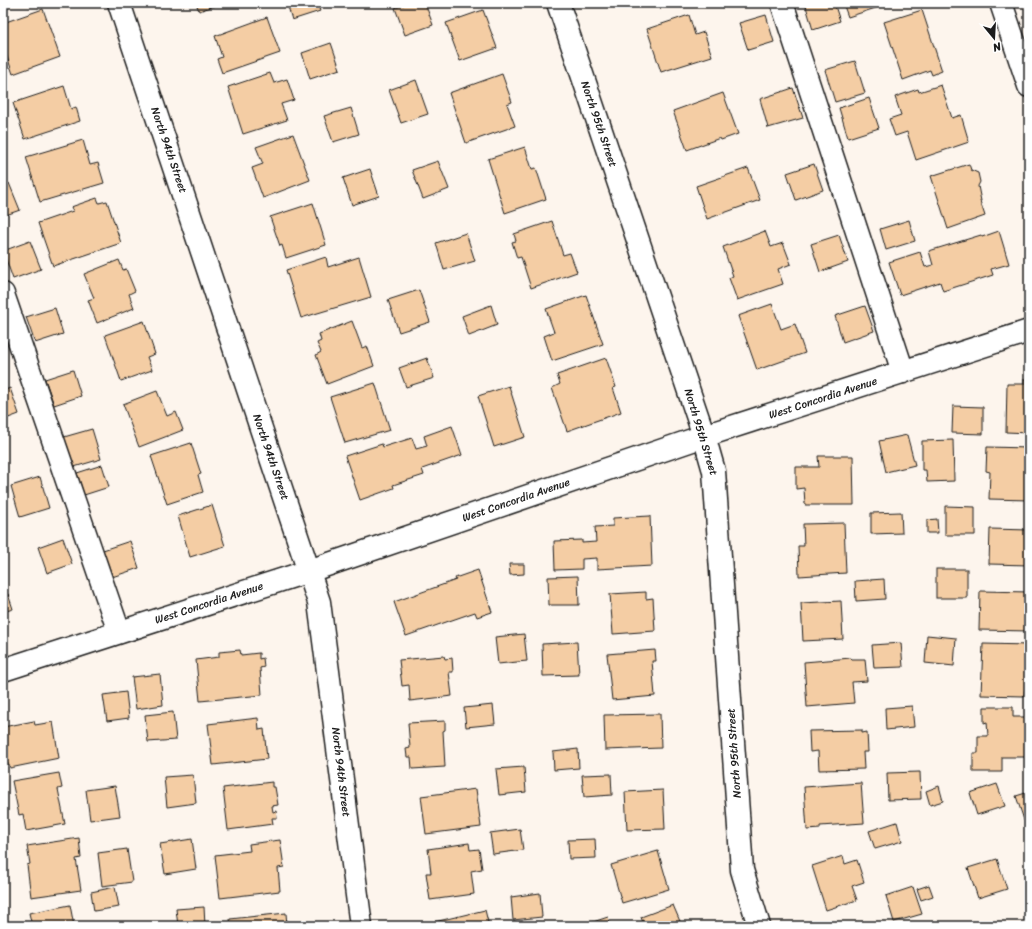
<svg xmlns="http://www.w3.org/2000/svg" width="1032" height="929" font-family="Sriracha,sans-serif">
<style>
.building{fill:#f4cda4;stroke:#1c1c1c}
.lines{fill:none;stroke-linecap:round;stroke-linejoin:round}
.minor-casing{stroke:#1c1c1c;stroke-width:25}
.minor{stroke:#fff;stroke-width:22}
.labels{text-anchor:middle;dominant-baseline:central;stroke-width:4;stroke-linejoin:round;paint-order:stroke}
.street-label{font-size:11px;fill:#1c1c1c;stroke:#fff}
</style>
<rect width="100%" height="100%" fill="#fdf5ed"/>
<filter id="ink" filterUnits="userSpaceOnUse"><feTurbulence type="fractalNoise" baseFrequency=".025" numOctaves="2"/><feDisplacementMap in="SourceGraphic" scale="8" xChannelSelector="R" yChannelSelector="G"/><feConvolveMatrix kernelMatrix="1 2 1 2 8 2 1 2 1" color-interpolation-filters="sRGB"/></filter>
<g filter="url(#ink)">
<g class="building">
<path d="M196,3h27l-24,8z"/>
<path d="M287,3h30l3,8 -28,9z"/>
<path d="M409,3h16l8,22 -28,10 -10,-27z"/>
<path d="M805,3h29l6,18 -27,9z"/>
<path d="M843,3h48l-43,14z"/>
<path d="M43,9l17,48 -47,17 -10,-29v-22z"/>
<path d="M483,10l14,38 -37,13 -14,-38z"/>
<path d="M922,10l20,61 -10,4 -2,-5 -27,10 -19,-58z"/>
<path d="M689,15l6,20 9,-3 8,24 -51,16 -14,-43z"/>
<path d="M766,15l8,27 -26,8 -9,-27z"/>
<path d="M267,17l13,36 -58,20 -5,-14 5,-2 -7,-21z"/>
<path d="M331,43l9,26 -30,10 -8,-26z"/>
<path d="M855,61l10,32 -30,9 -10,-32z"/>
<path d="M270,73l4,10 13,-4 7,21 -13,4 6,16 -44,14 -15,-47z"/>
<path d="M502,74l10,28 -5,2 8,22 -49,17 -17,-50z"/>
<path d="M416,80l12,34 -27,9 -12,-33z"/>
<path d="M941,85l11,33 9,-3 8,27 -53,18 -9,-28 -12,4 -6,-17 12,-4 -6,-18 23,-8 1,3z"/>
<path d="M64,86l7,23 5,-2 4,14 -55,18 -12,-36z"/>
<path d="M793,88l10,30 -35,10 -8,-29z"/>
<path d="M723,93l15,41 -17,6 -1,-2 -33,12 -14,-39z"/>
<path d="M869,98l10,30 -31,10 -9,-30z"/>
<path d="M351,108l8,26 -26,8 -9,-26z"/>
<path d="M293,134l17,46 -47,18 -11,-30 11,-4 -7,-17z"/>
<path d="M83,140l7,25 8,-2 6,20 -64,19 -14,-45z"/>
<path d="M525,147l7,22 4,-1 10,31 -41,14 -17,-54z"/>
<path d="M438,161l11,28 -26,10 -11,-29z"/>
<path d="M814,164l9,26 -27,10 -9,-27z"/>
<path d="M969,164l2,6 7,3 2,9 -2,4 3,15h-1l5,15 -37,13 -17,-53z"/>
<path d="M748,168l12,32 -53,19 -11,-33z"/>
<path d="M370,169l9,27 -27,9 -9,-27z"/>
<path d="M9,183l11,27 -17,6v-31z"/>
<path d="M97,198l2,5 8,-2 14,42 -68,23 -15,-43 35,-12 -2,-4z"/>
<path d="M313,203l13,42 -40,13 -4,-13 -2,1 -10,-29z"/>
<path d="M909,220l6,21 -29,9 -6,-21z"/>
<path d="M552,221l11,34 7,-2 7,19 -46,16 -10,-31 -4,1 -5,-16 4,-1 -2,-7z"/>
<path d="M765,231l6,16 12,-4 8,21 -13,5 5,15 -46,16 -8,-22 4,-2 -10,-29z"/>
<path d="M999,231l10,33 -18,5 2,6 -50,16 -3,-9 -40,13 -11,-33 31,-10 5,15 8,-2 -4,-14 52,-16 1,2z"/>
<path d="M466,233l9,28 -31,9 -8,-27z"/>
<path d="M839,235l9,27 -28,10 -9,-28z"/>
<path d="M30,241l11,28 -28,10 -10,-28z"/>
<path d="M326,257l2,10 31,-10 12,40 -70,21 -15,-48z"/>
<path d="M119,260l4,10 3,-1 9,22 -6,3 5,14 -37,15 -9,-23 6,-2 -10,-24z"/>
<path d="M419,290l11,32 -31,10 -11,-32z"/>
<path d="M586,295l17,49 -51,17 -8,-25 10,-4 -8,-23z"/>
<path d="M772,304l9,25 14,-5 10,29 -48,17 -19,-54z"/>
<path d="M491,305l6,20 -28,11 -7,-20z"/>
<path d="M865,306l9,25 -31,11 -8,-26z"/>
<path d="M55,308l8,26 -28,9 -9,-26z"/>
<path d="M144,321l11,33 -8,3 5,13 -31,11 -16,-46z"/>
<path d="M352,321l10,27 5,-2 7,20 -47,18 -11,-29 5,-3 -4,-9 4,-2 -2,-7z"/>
<path d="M427,358l7,20 -28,9 -7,-19z"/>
<path d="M606,358l10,29 -3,1 8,24 -54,19 -15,-43 8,-4 -3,-9z"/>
<path d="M73,370l8,26 -27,9 -9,-26z"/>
<path d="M1024,379h5v54l-23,-1 1,-48h17z"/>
<path d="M375,383l15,47 -45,13 -15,-46z"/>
<path d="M509,386l16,51 -31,10 -16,-51z"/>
<path d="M10,388l9,26 -16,6v-29z"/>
<path d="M157,391l10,25 9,-4 7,18 -44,17 -16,-43z"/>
<path d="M953,406l30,1v27l-31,-1z"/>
<path d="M452,426l10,29 -40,14 2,6 -31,10 1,3 -34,12 -15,-44 37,-12 1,3 29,-9 4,11 11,-3 -3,-10z"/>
<path d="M92,429l9,30 -27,8 -10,-30z"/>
<path d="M907,435l8,30 -29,7 -7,-31z"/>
<path d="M953,440l1,41 -27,1 -1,-12h-4v-29z"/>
<path d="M191,443l10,31 -3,1 5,17 -36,12 -16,-48z"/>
<path d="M987,447l42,1v52l-40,-1 1,-27 -4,-1z"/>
<path d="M818,456h35l1,49h-49l-1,-17 -8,1v-22h23z"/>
<path d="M102,465l7,22 -25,8 -7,-22z"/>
<path d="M40,477l9,31 -29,9 -9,-31z"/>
<path d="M212,505l13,41 -35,11 -12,-41z"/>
<path d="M945,506l30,1v28h-30z"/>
<path d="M901,512l1,21 -31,1v-21z"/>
<path d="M650,516l2,50 -55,3v-11l-15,1v10l-27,1 -1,-29 28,-1v3l14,-1 -1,-15 18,-1v-8z"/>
<path d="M937,519l1,14h-11v-13z"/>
<path d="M844,523l2,50 -47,3 -1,-30h6l-1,-22z"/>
<path d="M990,529l39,1v35l-40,-1z"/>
<path d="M63,538l9,26 -25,9 -9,-26z"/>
<path d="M130,541l9,27 -27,9 -9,-27z"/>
<path d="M509,564h15v10l-14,1z"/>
<rect x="936" y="569" width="31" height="29"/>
<path d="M478,570l14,42 -15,5 -2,-5 -69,24 -12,-34 62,-22 -1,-2z"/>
<path d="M578,576l1,29h-30l-1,-28z"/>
<path d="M884,579l1,20 -29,2 -1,-20z"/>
<path d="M3,587l3,8 2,-1 5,15 -10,3z"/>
<path d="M980,591l49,1v39l-50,-1z"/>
<path d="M646,592v7l7,-1 2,33 -42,3 -3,-40z"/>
<path d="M841,601l2,38 -40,2 -2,-38z"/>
<path d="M524,634l3,27 -29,3 -3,-27z"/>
<path d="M927,635l29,3 -2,28 -29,-3z"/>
<path d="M577,642l2,33 -36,1 -1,-32z"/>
<path d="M901,643l2,24 -29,1 -2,-23z"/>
<path d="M983,644l46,1v45h-4l-1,6 -43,-1z"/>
<path d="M240,650l1,5 18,-2v6l4,-1 1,9 -4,1 2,27 -62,6 -4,-41 23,-3v-5z"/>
<path d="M655,650l1,11h-4l3,35 -43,4 -5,-46z"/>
<path d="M444,656l1,3 7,-1 1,14h-4l3,24 -42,5 -1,-16 -7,1 -3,-26z"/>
<path d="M851,658l1,1h13l2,22 -15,1 2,21 -47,4 -3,-45z"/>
<path d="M160,674l3,31 -27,4 -4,-32z"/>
<path d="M126,692l3,26 -22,3 -4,-26z"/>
<path d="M493,705l2,19 -29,3 -2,-19z"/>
<path d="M912,706l2,21 -28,3 -1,-22z"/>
<path d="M984,707h29v10h16v40h-27v15h-29v-19h5v-17h10l-1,-14 -3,1z"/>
<path d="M173,712l3,28 -28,2 -3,-27z"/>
<path d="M660,714l1,34 -56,2 -1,-35z"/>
<path d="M258,718l1,12 5,-1 3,30 -54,6 -5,-41z"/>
<path d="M34,721l1,4 18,-3 6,36 -49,10 -1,-4 -6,1v-20l2,-1 -2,-17z"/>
<path d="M445,721v9l-2,1 2,36 -33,2 -1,-12h-4l-1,-8 4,-1 -2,-25z"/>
<path d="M862,730v3l5,-1 1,20h-5l1,17 -45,1 -1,-19 -8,1 -1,-21z"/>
<path d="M578,749l1,19 -25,2 -1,-18z"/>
<path d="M524,767l2,25 -27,3 -3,-26z"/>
<path d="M920,772l1,27 -33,1 -1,-27z"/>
<path d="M59,773l3,15 -4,1 7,35 -39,7 -3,-17 -4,1 -7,-34z"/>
<path d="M611,774l1,21 -28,2 -2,-22z"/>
<path d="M193,775l3,28 -29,4 -3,-30z"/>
<path d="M272,782v5h3l3,18 -6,1 1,6 3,-1 1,7h-5l1,6 -45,6 -5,-42z"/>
<path d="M861,783l3,40 -44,3v3l-13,1 -3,-43z"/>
<path d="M997,784l8,22 -28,9 -7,-22z"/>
<path d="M115,786l5,30 -30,4 -4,-30z"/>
<path d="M939,786l4,15 -13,4 -4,-14z"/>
<path d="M476,789l5,38 -55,7 -5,-38z"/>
<path d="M663,790l2,39 -38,1 -2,-38z"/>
<path d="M1029,792v43l-13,-39z"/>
<path d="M897,822l5,19 -27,8 -6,-18z"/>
<path d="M520,829l3,21 -30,4 -3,-21z"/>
<path d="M79,838l2,20 -5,1 5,31 -50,7 -4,-32 3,-1 -3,-18z"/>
<path d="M192,839l4,30 -31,5 -5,-30z"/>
<path d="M595,839l1,19 -27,1 -1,-19z"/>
<path d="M280,840l4,27 -6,1 2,23 -60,7 -5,-43 35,-4 -1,-7z"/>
<path d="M469,843l1,7 9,-1 3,20 -11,2 3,23 -44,6 -4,-27h5l-3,-24z"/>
<path d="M127,849l5,33 -30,4 -4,-33z"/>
<path d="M658,851l11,38 -47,14 -11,-38z"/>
<path d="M843,856l2,8 12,-4 7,22 -12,4 5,14 -31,10 -14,-44z"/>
<path d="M997,859l10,30 -29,9 -10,-30z"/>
<path d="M929,885l4,11 -12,4 -4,-11z"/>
<path d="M115,887l4,20 -25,4 -3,-19z"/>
<path d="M913,887l9,27 -28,8 -8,-26z"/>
<path d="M540,893l2,24 -29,3 -2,-23z"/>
<path d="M70,905l4,21h-42l-3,-13z"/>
<path d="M673,905l9,21h-38l-3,-9z"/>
<path d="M204,907l1,19h-27l-2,-17z"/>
<path d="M485,910l4,16h-59v-3z"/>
<path d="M286,913l1,13h-56l-1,-7z"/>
<path d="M608,917l3,9h-30z"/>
</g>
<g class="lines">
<g class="minor-casing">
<g id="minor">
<path d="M119,3l200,599 42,324"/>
<path d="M558,3l146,433 10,35 28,399 17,56"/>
<path d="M782,3l121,369"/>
<path d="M1001,3l28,83"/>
<path d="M3,294l116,338"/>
<path d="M3,670l306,-99 395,-135 325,-105"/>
</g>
</g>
<use href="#minor" class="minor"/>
</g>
</g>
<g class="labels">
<g class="street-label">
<text transform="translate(599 124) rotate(71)">North 95th Street</text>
<text transform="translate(169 150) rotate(71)">North 94th Street</text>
<text transform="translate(823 398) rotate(-18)">West Concordia Avenue</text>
<text transform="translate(701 432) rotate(73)">North 95th Street</text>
<text transform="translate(271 457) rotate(71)">North 94th Street</text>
<text transform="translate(516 500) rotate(-19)">West Concordia Avenue</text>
<text transform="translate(209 603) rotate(-18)">West Concordia Avenue</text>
<text transform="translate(734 753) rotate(-94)">North 95th Street</text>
<text transform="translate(341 772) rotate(83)">North 94th Street</text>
</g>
</g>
<rect width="1032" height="929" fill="none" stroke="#fff" stroke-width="16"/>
<rect x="8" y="8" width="1016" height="913" fill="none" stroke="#1c1c1c" stroke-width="1.5" filter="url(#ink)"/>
<g transform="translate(994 38) rotate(162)" stroke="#ffffff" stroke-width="3" paint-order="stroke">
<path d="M0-3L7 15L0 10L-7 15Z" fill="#1c1c1c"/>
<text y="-6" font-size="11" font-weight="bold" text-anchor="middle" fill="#1c1c1c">N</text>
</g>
</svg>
